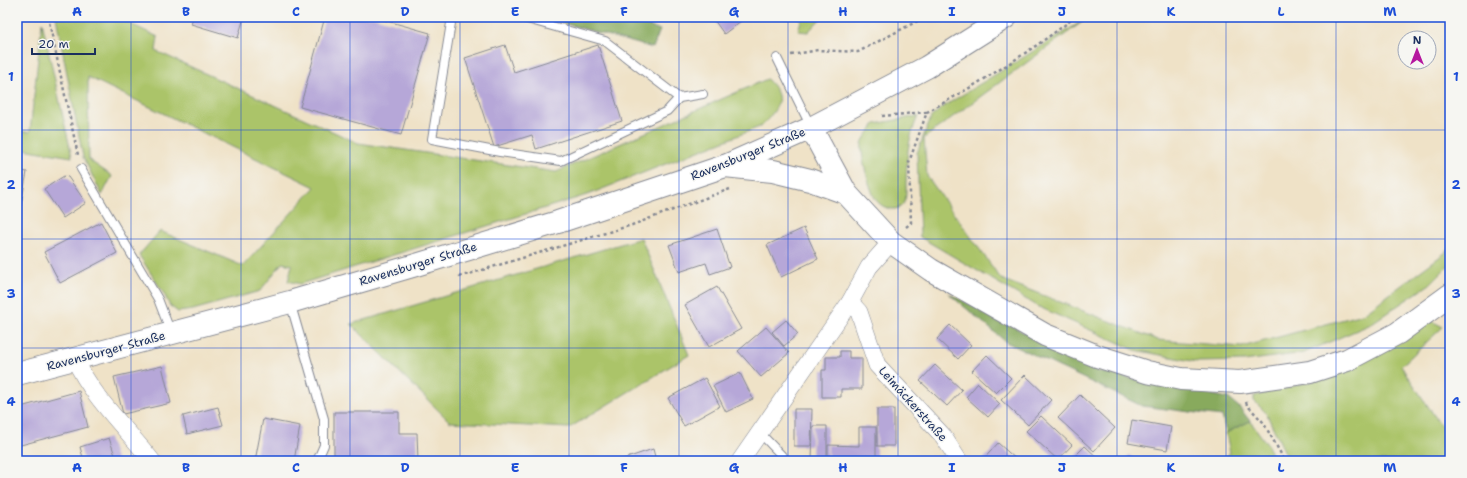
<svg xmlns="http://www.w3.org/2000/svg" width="1467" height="478" font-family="'Shantell Sans',sans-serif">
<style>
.green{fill:#abc469;stroke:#637a64}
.forest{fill:#88aa5d;stroke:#526c5e}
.building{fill:#b6a7d8}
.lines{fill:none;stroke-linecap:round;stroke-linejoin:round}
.lane-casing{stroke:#858892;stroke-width:10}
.street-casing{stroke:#858892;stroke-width:18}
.secondary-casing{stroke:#858892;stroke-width:24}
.primary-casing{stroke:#858892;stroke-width:24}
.path{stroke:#858892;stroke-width:2.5;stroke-dasharray:3 3;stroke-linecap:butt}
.lane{stroke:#fff;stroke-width:8}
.street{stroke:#fff;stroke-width:17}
.secondary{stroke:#fff;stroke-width:22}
.primary{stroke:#fff;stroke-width:22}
.grid{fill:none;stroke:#1d4ed8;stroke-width:1;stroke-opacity:0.55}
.labels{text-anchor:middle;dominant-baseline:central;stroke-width:3;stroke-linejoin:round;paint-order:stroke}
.street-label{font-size:12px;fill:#1b2f5e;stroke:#f6f6f2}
.neatline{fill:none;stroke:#1d4ed8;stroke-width:1.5}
.grid-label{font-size:13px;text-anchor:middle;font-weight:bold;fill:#1d4ed8}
</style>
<rect width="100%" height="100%" fill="#f6f6f2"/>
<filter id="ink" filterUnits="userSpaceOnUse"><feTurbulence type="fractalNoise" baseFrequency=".025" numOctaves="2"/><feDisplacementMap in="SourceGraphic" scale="8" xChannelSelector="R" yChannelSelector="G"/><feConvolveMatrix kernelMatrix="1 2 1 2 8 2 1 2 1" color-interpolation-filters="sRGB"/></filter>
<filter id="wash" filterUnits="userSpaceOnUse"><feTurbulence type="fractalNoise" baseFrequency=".012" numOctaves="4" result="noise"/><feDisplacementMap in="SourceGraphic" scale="16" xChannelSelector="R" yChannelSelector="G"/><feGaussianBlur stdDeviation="0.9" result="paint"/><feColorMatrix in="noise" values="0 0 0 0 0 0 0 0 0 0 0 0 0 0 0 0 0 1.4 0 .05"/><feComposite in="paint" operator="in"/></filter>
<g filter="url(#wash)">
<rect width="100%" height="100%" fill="#efe2c7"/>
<g class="green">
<path d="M56,17h60l42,20 -2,14 202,92 198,29 211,-93c20,20 11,28 -5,47l-175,69 -287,89 -12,-3 4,-16 -10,-2 -22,28 -67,19 -15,2 -8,-6 -6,-12 -25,-39 21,-24 83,35 72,-79 -227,-110 1,83 23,16 -10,19 -19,-38z"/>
<path d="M802,17h20l-14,15 -10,-1z"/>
<path d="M1089,17l-165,121 3,38 74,103 157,61 84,7 121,-33 87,-65v15l-20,20 -61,41 -65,28 -60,8 -47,1 -62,-12 -96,-43 -119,-70 -3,-84 14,-36 13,-11z"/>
<path d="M42,22l30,135 -55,-9v-17l13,1z"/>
<path d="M918,116c-11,26 -11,40 -12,68 0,8 1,19 -6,23 -7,5 -19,0 -24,-7 -6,-9 -16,-45 -14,-56 1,-6 10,-15 13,-20z"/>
<path d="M641,238l48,117 -120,73 -119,-6 -99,-98z"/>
<path d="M1430,320l13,7 -42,39 49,73v22h-161l-23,-48 -12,-12v-5l66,-17z"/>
<path d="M1250,421l17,23 9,17h-55l9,-8 -4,-20z"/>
</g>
<g class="forest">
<path d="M541,17h80l39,13 -7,18z"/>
<path d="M948,293l152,79 128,26 11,9 11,14 -24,12 -4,-17 -80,-10 -136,-64z"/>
</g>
<g id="blocks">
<g class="building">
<path d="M193,17h51l-6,21 -47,-14z"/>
<path d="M325,17h48l57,16 -29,102 -101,-28z"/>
<path d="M712,17h34l-22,17z"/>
<path d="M505,45l9,27 84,-27 24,76 -86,28 -4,-14 -38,12 -29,-89z"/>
<path d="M17,170l10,2 -7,38 -3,-1z"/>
<path d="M64,176l4,1 18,26 -23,15 -19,-29z"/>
<path d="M101,222l16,31 -57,30 -16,-31z"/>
<path d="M804,228l14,31 -37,18 -14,-32z"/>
<path d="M717,229l13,38 -20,7 -4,-11 -27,9 -10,-27z"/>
<path d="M717,287l24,42 -32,18 -24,-42z"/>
<path d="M786,320l12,14 -14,12 -12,-14z"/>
<path d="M950,325l21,20 -13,14 -21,-20z"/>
<path d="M766,327l23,26 -28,24 -23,-26z"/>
<path d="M840,351h9v7h13v31h-21v8h-19v-27h4v-13h14z"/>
<path d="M987,355l24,23 -15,15 -24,-22z"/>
<path d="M935,365l27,25 -15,16 -27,-25z"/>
<path d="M162,366l9,37 -48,11 -9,-37z"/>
<path d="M740,373l13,26 -27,13 -13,-26z"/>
<path d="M1025,375l26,25 -23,25 -27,-25z"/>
<path d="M705,378l15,28 -36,20 -16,-28z"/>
<path d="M978,383l22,21 -12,13 -22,-20z"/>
<path d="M79,391l9,36 -71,19v-38z"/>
<path d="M1080,395l35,33 -21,23 -36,-33z"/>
<path d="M218,407l5,18 -36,9 -4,-18z"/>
<path d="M794,409h18l-1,37h-17z"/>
<rect x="877" y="409" width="17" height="37"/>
<path d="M334,412h65v21h18l1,28h-84z"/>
<path d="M1041,416l31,29 -14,15 -32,-29z"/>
<path d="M263,419l37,7 -6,35h-39z"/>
<path d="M1132,420l39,7 -4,23 -39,-7z"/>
<path d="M813,426h14v35h-15z"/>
<path d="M859,427h17v34h-48v-16l31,1z"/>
<path d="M109,438l8,23h-33l-4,-14z"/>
<path d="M998,443l20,18h-36z"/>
<path d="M1085,446l16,15h-31z"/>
<path d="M653,449l3,12h-38z"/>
<path d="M1129,455l8,6h-13z"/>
</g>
</g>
</g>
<g filter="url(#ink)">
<use href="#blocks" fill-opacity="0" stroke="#858892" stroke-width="1"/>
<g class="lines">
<g class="lane-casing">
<g id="lane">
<path d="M452,17l-20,122 68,13 61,9 106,-50 12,-13 24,-4"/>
<path d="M520,17l85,24 74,57"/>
<path d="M777,58l34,69"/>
<path d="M81,169l77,130 13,34"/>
<path d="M290,302l34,117v26l-7,16"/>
<path d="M760,433l27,28"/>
</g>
</g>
<g class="street-casing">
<g id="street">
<path d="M850,302l9,10 18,53 66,71 16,25"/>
<path d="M75,359c17,38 51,69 77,102"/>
<path d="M740,461l110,-159 19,-35 22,-25"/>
</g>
</g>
<g class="secondary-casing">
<g id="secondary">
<path d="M811,128l35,65 45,49 40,28 114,65 52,21 50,16 34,7 59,3 70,-10 37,-12 51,-27 52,-38"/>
<path d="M725,166l48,5 37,9 36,13"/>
</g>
</g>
<g class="primary-casing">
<path id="primary" d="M17,374l273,-72 126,-37 142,-43 167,-56 86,-38 116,-61 79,-50"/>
</g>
<g class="path">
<path d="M48,17l30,138"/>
<path d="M791,55l27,-5 40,2 67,-35"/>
<path d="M882,116l45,-4"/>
<path d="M906,227l5,-4 -2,-61 18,-50c51,-28 102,-59 148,-95"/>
<path d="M459,277l173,-52 98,-36"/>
<path d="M1246,402l1,3 16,17 22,39"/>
</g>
<use href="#lane" class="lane"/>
<use href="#street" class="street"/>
<use href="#secondary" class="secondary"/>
<use href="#primary" class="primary"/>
</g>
</g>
<path class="grid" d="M131,17v444M241,17v444M350,17v444M460,17v444M569,17v444M679,17v444M788,17v444M898,17v444M1007,17v444M1117,17v444M1226,17v444M1336,17v444M17,130h1433M17,239h1433M17,348h1433"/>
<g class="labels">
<g class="street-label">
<text transform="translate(748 154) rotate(-22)">Ravensburger Straße</text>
<text transform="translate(418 264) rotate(-17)">Ravensburger Straße</text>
<text transform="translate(106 351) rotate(-15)">Ravensburger Straße</text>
<text transform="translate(913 404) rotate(48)">Leimäckerstraße</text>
</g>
</g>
<rect width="1467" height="478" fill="none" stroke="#f6f6f2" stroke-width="44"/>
<g transform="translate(1417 50)"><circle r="19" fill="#f6f6f2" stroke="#9ea6b7"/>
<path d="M0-3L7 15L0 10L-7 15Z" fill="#b5179e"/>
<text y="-6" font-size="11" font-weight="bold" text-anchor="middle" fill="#1b2f5e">N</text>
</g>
<path d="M32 48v6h63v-6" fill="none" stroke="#1b2f5e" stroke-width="2"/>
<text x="38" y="48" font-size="12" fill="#1b2f5e" stroke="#f6f6f2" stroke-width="3" paint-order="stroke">20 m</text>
<rect x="22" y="22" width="1423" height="434" class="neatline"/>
<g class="grid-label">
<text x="77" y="16">A</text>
<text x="186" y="16">B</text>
<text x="296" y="16">C</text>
<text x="405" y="16">D</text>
<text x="515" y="16">E</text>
<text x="624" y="16">F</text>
<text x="734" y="16">G</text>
<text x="843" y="16">H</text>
<text x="952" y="16">I</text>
<text x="1062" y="16">J</text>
<text x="1171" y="16">K</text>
<text x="1281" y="16">L</text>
<text x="1390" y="16">M</text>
<text x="11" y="81">1</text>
<text x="1456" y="81">1</text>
<text x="11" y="189">2</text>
<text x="1456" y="189">2</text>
<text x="11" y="298">3</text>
<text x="1456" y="298">3</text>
<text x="11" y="406">4</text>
<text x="1456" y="406">4</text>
<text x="77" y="472">A</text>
<text x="186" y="472">B</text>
<text x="296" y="472">C</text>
<text x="405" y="472">D</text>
<text x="515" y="472">E</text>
<text x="624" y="472">F</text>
<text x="734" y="472">G</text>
<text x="843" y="472">H</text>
<text x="952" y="472">I</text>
<text x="1062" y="472">J</text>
<text x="1171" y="472">K</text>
<text x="1281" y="472">L</text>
<text x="1390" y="472">M</text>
</g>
</svg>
